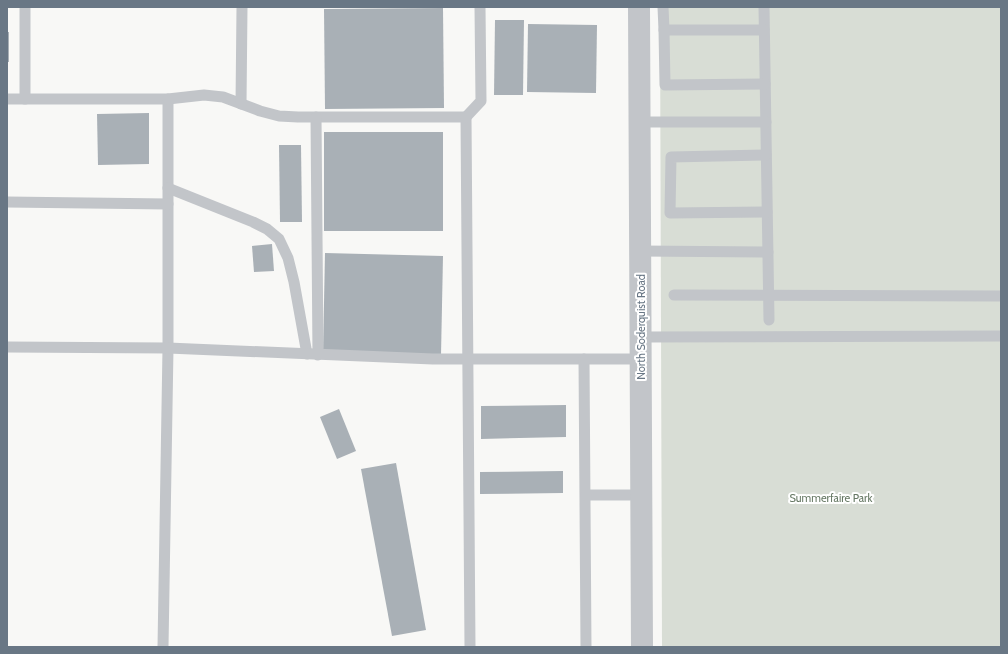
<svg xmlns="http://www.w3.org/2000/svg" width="1008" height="654" font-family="Cabin,sans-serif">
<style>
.green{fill:#d8ddd5}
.building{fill:#a9b0b6}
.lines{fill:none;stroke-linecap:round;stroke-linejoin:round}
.lane{stroke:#c2c5c9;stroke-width:11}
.street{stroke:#c2c5c9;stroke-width:22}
.labels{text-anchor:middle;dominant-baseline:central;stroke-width:4;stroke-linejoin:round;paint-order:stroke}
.street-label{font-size:11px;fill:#697785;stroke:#fff}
.park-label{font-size:11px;fill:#667864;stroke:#fff}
</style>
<rect width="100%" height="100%" fill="#f8f8f6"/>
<path class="green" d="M660,7h341v640h-339z"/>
<g class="building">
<path d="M443,8l1,100 -119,1 -1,-100z"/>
<path d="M495,20h29l-1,75h-29z"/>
<path d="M528,24l69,1 -1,68 -69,-1z"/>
<rect x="7" y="32" width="2" height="30"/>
<path d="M149,113v51l-51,1 -1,-51z"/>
<rect x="324" y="132" width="119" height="99"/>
<path d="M279,145h22l1,77h-22z"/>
<path d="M272,244l2,27 -20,1 -2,-26z"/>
<path d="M325,253l118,3 -2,99 -118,-2z"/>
<path d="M566,405v32l-85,2v-33z"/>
<path d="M339,409l17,42 -19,8 -17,-42z"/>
<path d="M396,463l30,167 -34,6 -31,-167z"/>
<path d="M563,471v22l-83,1v-22z"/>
</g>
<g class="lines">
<g class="lane">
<path d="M25,7v92"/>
<path d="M663,7l1,23"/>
<path d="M764,7l5,313"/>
<path d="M764,30h-100l1,55 100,-1"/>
<path d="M7,99h161v249l-5,299"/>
<path d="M168,99l36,-4 19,2 37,14 19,5 19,1h168l4,530"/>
<path d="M241,104l1,-97"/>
<path d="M316,117l2,238"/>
<path d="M466,117l15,-16 -1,-94"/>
<path d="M640,122h126"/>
<path d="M766,155l-95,2 -1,56 97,-1"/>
<path d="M168,188l85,34 14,7 12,10 9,19 6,24 13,72"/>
<path d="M7,202l161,2"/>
<path d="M640,251l128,1"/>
<path d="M674,295l327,1"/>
<path d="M641,337l360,-1"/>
<path d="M7,347l161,1 265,11h208"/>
<path d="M584,359l2,288"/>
<path d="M586,495h55"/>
</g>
<path class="street" d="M639,7l3,640"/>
</g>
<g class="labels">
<g class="street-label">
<text transform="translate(641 327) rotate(-90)">North Soderquist Road</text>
</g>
<g class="park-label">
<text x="831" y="498">Summerfaire Park</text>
</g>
</g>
<rect width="1008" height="654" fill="none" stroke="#697785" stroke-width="16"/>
</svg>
